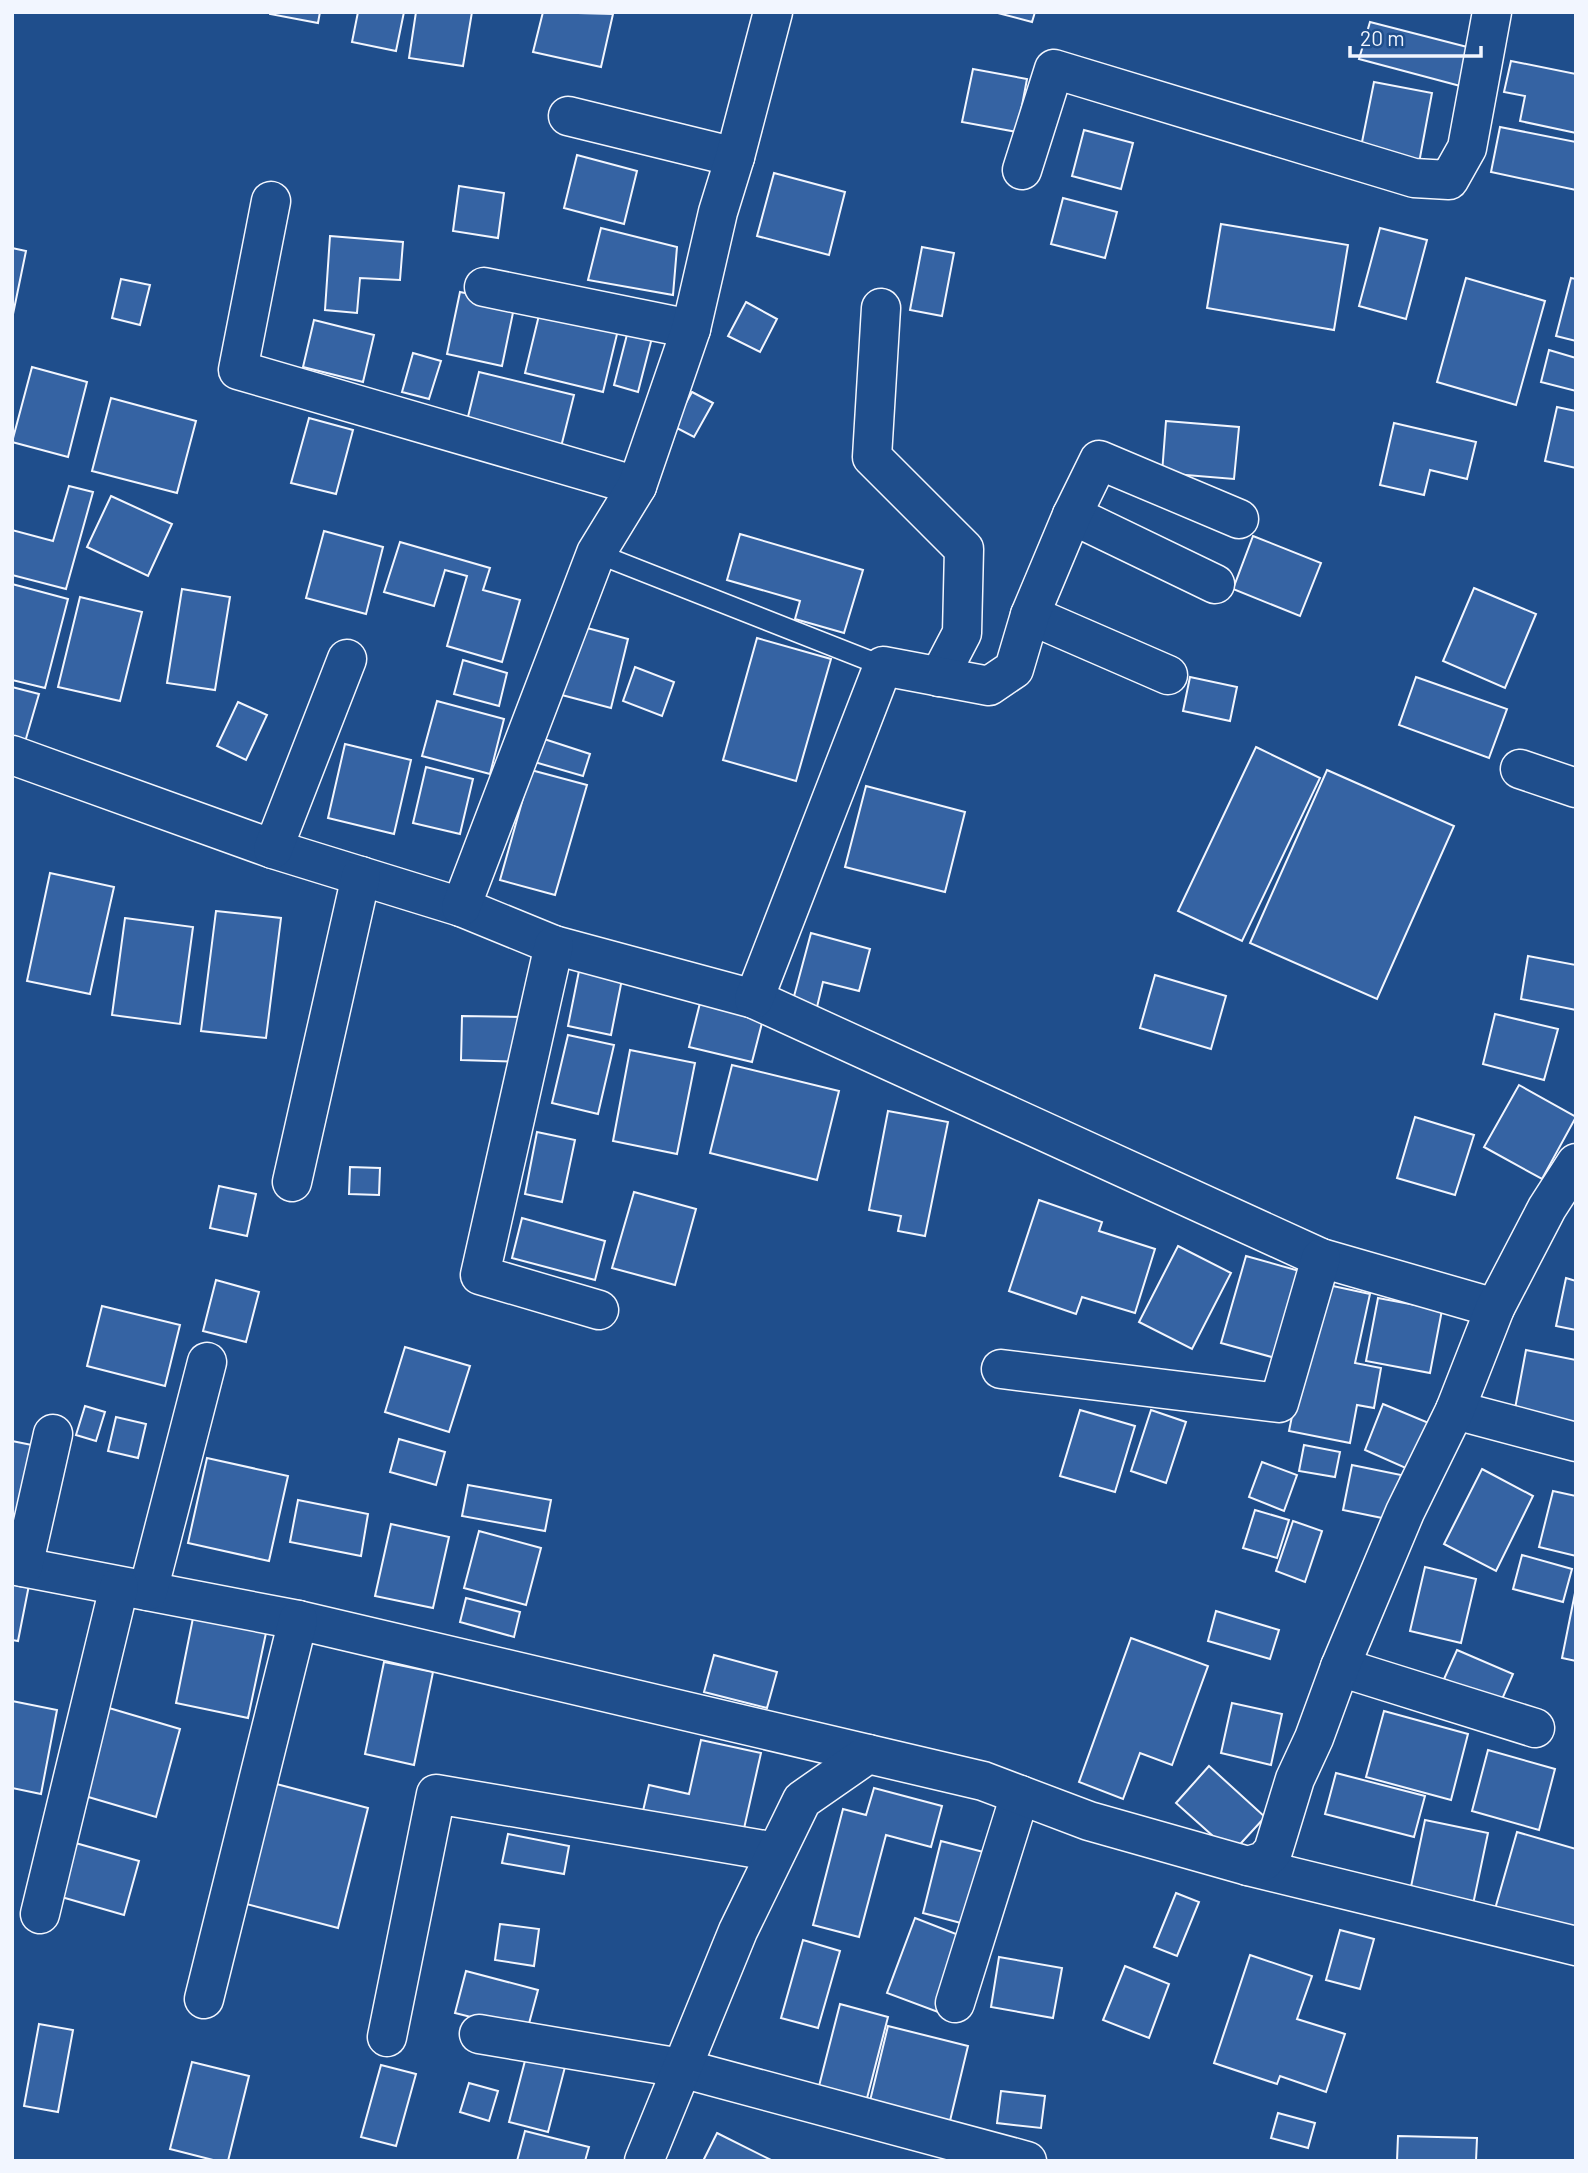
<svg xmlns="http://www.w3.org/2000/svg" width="1588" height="2173" font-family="Barlow,sans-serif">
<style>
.building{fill:#3563a3;stroke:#f2f6ff;stroke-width:2}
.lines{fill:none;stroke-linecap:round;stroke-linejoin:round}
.service-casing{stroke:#f2f6ff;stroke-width:22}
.minor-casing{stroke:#f2f6ff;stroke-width:41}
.service{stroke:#1f4e8c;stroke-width:19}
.minor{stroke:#1f4e8c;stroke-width:38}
</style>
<rect width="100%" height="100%" fill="#1f4e8c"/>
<g class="building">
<path d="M270,12h50l-2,11 -48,-9z"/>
<path d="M358,12h46l-8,39 -44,-9z"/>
<path d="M416,12h56l-9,54 -54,-8z"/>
<path d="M543,12l70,2 -12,53 -68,-15z"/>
<path d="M994,12h41l-3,10z"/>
<path d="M1370,22l105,27 -11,38 -105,-28z"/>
<path d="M1511,61l65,13v59l-56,-12 5,-25 -21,-4z"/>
<path d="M973,69l54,10 -10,53 -55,-10z"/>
<path d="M1374,82l58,11 -13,70 -59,-11z"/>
<path d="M1500,127l76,15v48l-85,-18z"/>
<path d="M1084,130l49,13 -12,46 -49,-13z"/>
<path d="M577,155l60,16 -13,53 -60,-16z"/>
<path d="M774,173l71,19 -16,63 -72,-19z"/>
<path d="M459,186l45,7 -6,45 -45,-7z"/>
<path d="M1063,198l54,14 -12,46 -54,-14z"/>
<path d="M1221,224l127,21 -14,85 -127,-22z"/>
<path d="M601,228l76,19 -4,48 -85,-15z"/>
<path d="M1380,228l47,12 -21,79 -47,-13z"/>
<path d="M330,236l73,6 -3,38 -40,-2 -3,35 -32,-3z"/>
<path d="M922,247l32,6 -12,63 -32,-6z"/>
<path d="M12,248l14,3 -14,68z"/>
<path d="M1466,278l79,23 -29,104 -79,-23z"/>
<path d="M1571,278l5,1v62l-20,-5z"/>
<path d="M121,279l29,6 -10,40 -28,-7z"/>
<path d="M460,292l55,11 -13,63 -55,-12z"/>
<path d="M746,302l31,17 -17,33 -32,-16z"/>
<path d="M540,311l78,19 -15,62 -78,-19z"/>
<path d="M314,320l60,15 -11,47 -60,-15z"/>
<path d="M630,323l24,7 -16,62 -24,-7z"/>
<path d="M1549,350l27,8v33l-35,-9z"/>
<path d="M413,353l28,8 -12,38 -27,-7z"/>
<path d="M32,367l55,15 -19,75 -56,-15z"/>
<path d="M479,372l95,23 -15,60 -95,-22z"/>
<path d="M692,392l21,11 -19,34 -21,-11z"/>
<path d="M111,398l85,23 -19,72 -85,-22z"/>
<path d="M1557,407l19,4v57l-31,-7z"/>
<path d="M309,418l44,12 -17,64 -45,-11z"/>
<path d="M1166,421l73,6 -5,52 -72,-6z"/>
<path d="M1394,423l82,19 -9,37 -37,-9 -6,25 -44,-10z"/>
<path d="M69,486l24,6 -27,97 -54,-14v-45l41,11z"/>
<path d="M111,496l61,28 -24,52 -61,-29z"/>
<path d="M324,531l59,16 -17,67 -60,-16z"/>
<path d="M740,534l123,36 -19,63 -49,-14 5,-18 -73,-21z"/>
<path d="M1253,536l68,27 -21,53 -67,-27z"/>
<path d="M400,542l90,26 -7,22 37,10 -18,62 -55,-16 20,-70 -22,-6 -11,36 -50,-14z"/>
<path d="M12,584l56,15 -23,89 -33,-8z"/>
<path d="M1474,588l62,26 -31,74 -62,-27z"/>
<path d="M182,589l48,8 -15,93 -48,-7z"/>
<path d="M80,597l62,15 -22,89 -62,-14z"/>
<path d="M576,625l52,14 -17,69 -53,-14z"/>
<path d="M757,638l74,21 -35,122 -73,-21z"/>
<path d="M463,660l44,13 -8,33 -45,-12z"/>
<path d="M635,667l39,15 -12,34 -39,-15z"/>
<path d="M1190,677l47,10 -7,34 -47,-10z"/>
<path d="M1416,677l91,32 -18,49 -90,-33z"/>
<path d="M12,687l27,7 -14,48 -13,-4z"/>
<path d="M437,701l67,18 -14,55 -68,-18z"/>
<path d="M238,702l29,13 -21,45 -29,-14z"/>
<path d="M538,737l52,17 -7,22 -52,-15z"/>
<path d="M345,744l66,16 -17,74 -66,-16z"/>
<path d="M1256,747l64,31 -78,163 -64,-30z"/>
<path d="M426,767l47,12 -13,55 -47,-11z"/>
<path d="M531,770l56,15 -32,110 -55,-15z"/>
<path d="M1327,770l127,56 -77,173 -127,-56z"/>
<path d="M866,786l99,26 -20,80 -100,-25z"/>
<path d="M50,873l64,14 -24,107 -63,-13z"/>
<path d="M216,911l65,7 -15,120 -65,-7z"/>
<path d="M125,918l68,9 -13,97 -68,-9z"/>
<path d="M811,933l59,16 -11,42 -36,-9 -6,25 -24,-7z"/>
<path d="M1528,956l48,9v45l-55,-11z"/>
<path d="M580,966l43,8 -12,61 -43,-9z"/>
<path d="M1155,975l71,21 -15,53 -71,-21z"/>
<path d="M700,1003l63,16 -11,43 -63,-15z"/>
<path d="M1495,1014l63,15 -14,51 -61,-16z"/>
<path d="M462,1016l64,1v45l-65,-2z"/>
<path d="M568,1035l46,10 -16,69 -46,-11z"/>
<path d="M630,1050l65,13 -18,91 -64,-13z"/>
<path d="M732,1065l107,26 -22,89 -107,-27z"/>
<path d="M1519,1085l57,32 -34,62 -58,-32z"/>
<path d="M888,1111l60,11 -23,114 -27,-5 3,-15 -32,-6z"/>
<path d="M1415,1117l59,18 -19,60 -58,-17z"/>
<path d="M537,1132l38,8 -13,62 -37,-8z"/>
<path d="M350,1167l30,1 -1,27 -30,-1z"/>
<path d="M219,1186l37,8 -9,42 -37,-8z"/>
<path d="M634,1192l62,17 -21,76 -63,-17z"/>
<path d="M1039,1200l63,22 -3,9 56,18 -20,64 -53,-16 -6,17 -67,-23z"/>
<path d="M522,1218l83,23 -10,39 -83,-22z"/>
<path d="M1178,1246l53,27 -39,76 -53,-27z"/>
<path d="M1246,1256l64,18 -24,87 -65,-18z"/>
<path d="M1566,1278l10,3v49l-20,-4z"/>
<path d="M216,1280l43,12 -13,50 -43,-11z"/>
<path d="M1319,1283l51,11 -15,69 26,5 -7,40 -17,-3 -7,38 -61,-12z"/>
<path d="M1378,1298l64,12 -12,63 -64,-12z"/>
<path d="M102,1306l78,19 -15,61 -78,-20z"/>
<path d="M405,1347l65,19 -21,66 -64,-20z"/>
<path d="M1526,1350l50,10v66l-62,-12z"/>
<path d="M1383,1404l53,22 -19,47 -52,-23z"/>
<path d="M85,1406l20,6 -9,29 -20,-6z"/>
<path d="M1080,1410l55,16 -20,66 -55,-16z"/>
<path d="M1151,1410l35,12 -20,61 -35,-12z"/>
<path d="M116,1417l30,7 -8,34 -30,-7z"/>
<path d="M399,1439l46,13 -9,33 -46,-13z"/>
<path d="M12,1441l20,4 -20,92z"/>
<path d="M1304,1445l36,7 -5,25 -36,-6z"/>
<path d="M207,1458l81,18 -19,85 -81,-18z"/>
<path d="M1262,1462l35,13 -13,36 -35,-14z"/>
<path d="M1352,1465l49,10 -9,45 -49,-10z"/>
<path d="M1482,1469l51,27 -37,75 -52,-27z"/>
<path d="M468,1485l83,15 -6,31 -83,-15z"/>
<path d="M1553,1491l23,5v60l-37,-9z"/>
<path d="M298,1500l70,14 -7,42 -71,-14z"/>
<path d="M1255,1510l34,10 -12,38 -34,-10z"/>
<path d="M1293,1521l29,10 -17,51 -29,-11z"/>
<path d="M391,1524l58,13 -16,71 -58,-12z"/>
<path d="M479,1531l62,17 -15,57 -62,-17z"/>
<path d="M1522,1555l50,14 -9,33 -50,-13z"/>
<path d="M1425,1567l51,12 -15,64 -51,-12z"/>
<path d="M12,1582l17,3 -11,56 -6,-1z"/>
<path d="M1576,1588v73l-14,-3z"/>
<path d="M466,1598l54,14 -6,25 -54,-15z"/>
<path d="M1216,1611l63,19 -9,29 -62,-18z"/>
<path d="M193,1618l73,15 -18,85 -72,-15z"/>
<path d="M1131,1638l77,28 -36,99 -32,-12 -17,46 -44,-17z"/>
<path d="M1457,1650l56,24 -13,30 -56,-25z"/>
<path d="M714,1655l63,17 -10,36 -63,-16z"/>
<path d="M384,1662l49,10 -19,93 -49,-11z"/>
<path d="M12,1701l45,9 -16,84 -29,-6z"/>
<path d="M1232,1703l50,11 -11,51 -50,-12z"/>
<path d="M109,1708l71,21 -24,88 -71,-21z"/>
<path d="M1384,1711l84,23 -17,66 -85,-23z"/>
<path d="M701,1740l60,13 -18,80 -100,-22 6,-26 40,9z"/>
<path d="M1488,1750l67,19 -16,61 -67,-19z"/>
<path d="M1209,1766l56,51 -33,36 -56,-50z"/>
<path d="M1336,1773l89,23 -11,41 -89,-23z"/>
<path d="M265,1781l103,27 -30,120 -103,-27z"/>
<path d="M874,1788l68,18 -11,41 -45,-12 -27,102 -46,-12 30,-116 23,6z"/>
<path d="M1425,1820l63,13 -17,81 -63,-13z"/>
<path d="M1517,1832l59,17v82l-81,-22z"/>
<path d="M508,1834l61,12 -5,28 -62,-11z"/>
<path d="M941,1841l54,14 -19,72 -53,-14z"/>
<path d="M72,1842l67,19 -15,54 -66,-19z"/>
<path d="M1176,1893l23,9 -22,54 -23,-9z"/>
<path d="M915,1918l59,23 -28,74 -59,-22z"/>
<path d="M500,1924l39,5 -5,37 -39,-6z"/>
<path d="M1340,1930l34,9 -14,50 -34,-9z"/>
<path d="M803,1940l37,11 -22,77 -37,-10z"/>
<path d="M1250,1955l62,21 -15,43 48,15 -19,58 -46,-16 -3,8 -63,-21z"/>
<path d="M999,1957l63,11 -9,50 -62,-11z"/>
<path d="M1125,1966l44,18 -20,54 -46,-18z"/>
<path d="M466,1971l72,19 -11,41 -72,-18z"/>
<path d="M840,2004l48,13 -22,85 -48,-12z"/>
<path d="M39,2024l34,6 -15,82 -34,-6z"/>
<path d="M888,2026l80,20 -19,79 -80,-20z"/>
<path d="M526,2057l39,10 -17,65 -39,-10z"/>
<path d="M192,2062l57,14 -21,85h-11l-47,-12z"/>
<path d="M381,2065l35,9 -20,72 -35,-9z"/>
<path d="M469,2083l29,8 -9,30 -29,-9z"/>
<path d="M1001,2091l44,5 -4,32 -44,-5z"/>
<path d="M1278,2113l37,10 -7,25 -37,-10z"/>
<path d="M525,2131l64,16 -4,14h-68z"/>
<path d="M717,2133l56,28h-70z"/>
<path d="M1398,2136l79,2 -1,23h-79z"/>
</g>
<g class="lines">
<g class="service-casing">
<path id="service" d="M596,553l287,113"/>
</g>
<g class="minor-casing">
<g id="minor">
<path d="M568,116l167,41"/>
<path d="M1022,170l32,-101 360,109 35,2 18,-32 25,-136"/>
<path d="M271,201l-33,169 399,116"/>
<path d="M484,287l207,42"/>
<path d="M881,308l-9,149 92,92 -2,84 -23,44"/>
<path d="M1072,515l143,69"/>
<path d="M1030,615l138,60"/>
<path d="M12,755l261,94 188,58 93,38 200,54 567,259 174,50"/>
<path d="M1520,769l56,19"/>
<path d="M273,849l74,-190"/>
<path d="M461,907l135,-354 41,-67 54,-157 27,-117 17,-55 38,-145"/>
<path d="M554,945l-74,330 119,35"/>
<path d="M754,999l129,-333 106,20 25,-17 16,-54 42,-100 27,-55 140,59"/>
<path d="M292,1182l69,-306"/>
<path d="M1001,1369l278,34 42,-145"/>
<path d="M1455,1410l121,32"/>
<path d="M12,1565l286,55 570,134"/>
<path d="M23,1567l30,-133"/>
<path d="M148,1591l59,-229"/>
<path d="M1340,1667l195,61"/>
<path d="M1248,1866l328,80"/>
<path d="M40,1914l79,-327"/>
<path d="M204,1999l94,-379"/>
<path d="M955,2003l65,-208"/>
<path d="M479,2034l202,34 346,93"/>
<path d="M387,2037l49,-243 340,58"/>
<path d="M644,2161l94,-230 64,-131 66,-46 115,27 106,40 159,45 16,-5 9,-10 22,-72 19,-41 26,-71 65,-155 50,-102 40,-102 52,-100 29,-45"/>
</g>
</g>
<use href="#service" class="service"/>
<use href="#minor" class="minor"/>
</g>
<rect width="1588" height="2173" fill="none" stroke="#f2f6ff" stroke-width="28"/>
<path d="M1350 46v10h131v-10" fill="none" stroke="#f2f6ff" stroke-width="3.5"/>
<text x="1360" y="46" font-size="21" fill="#f2f6ff" stroke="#1f4e8c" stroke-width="5" paint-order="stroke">20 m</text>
</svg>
